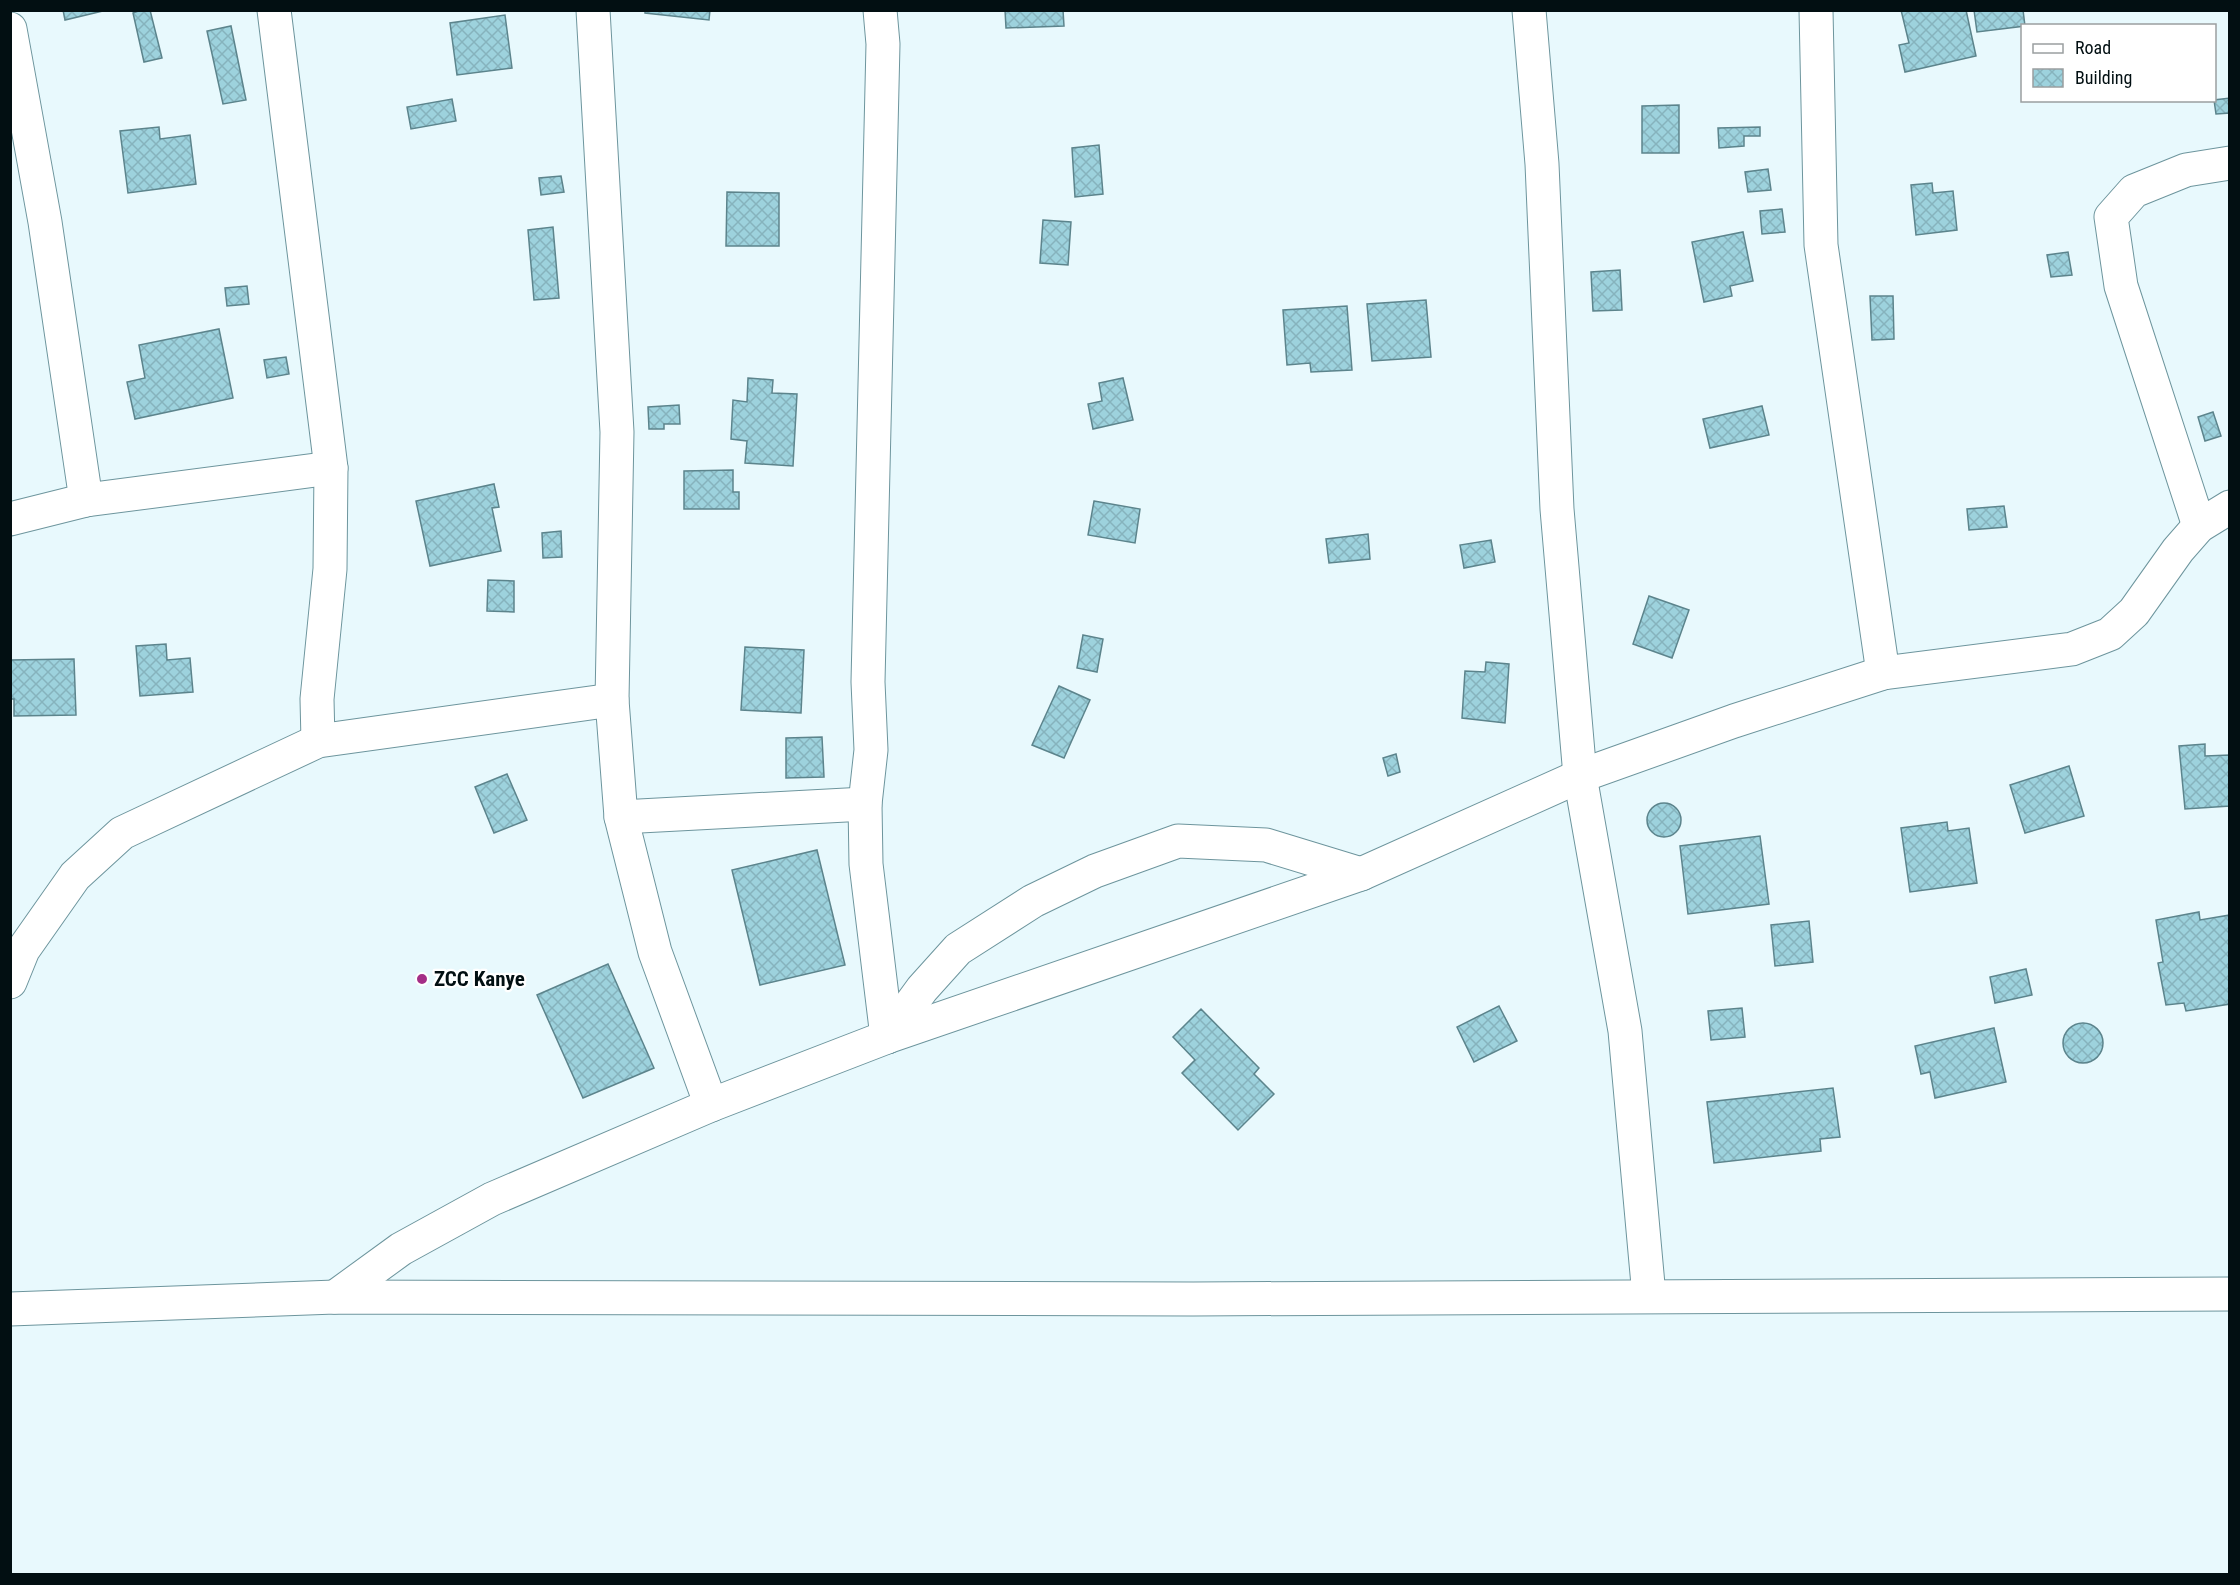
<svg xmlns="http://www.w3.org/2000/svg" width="2240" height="1585" font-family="'Roboto Condensed',sans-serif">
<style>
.building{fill:url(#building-cross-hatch);stroke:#5c848c;stroke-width:1.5}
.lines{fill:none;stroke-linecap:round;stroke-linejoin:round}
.minor-casing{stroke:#6d959d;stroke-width:35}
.minor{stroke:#fff;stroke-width:33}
.poi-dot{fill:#a42e87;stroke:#fff;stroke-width:2}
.labels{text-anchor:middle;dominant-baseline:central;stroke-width:4.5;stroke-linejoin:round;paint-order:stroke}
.poi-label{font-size:21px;font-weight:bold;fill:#020f12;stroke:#fff;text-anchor:start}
</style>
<defs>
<pattern id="building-cross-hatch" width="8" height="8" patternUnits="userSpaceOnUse" patternTransform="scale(1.5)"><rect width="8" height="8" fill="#9dd2dd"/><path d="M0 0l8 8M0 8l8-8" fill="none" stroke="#86b3bd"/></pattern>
</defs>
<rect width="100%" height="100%" fill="#e8f9fd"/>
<g class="building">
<path d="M63,10h44l-42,10z"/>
<path d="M141,10h9l12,48 -18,4 -11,-49z"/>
<path d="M645,10h65l-1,10 -64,-7z"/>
<path d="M1005,10h58l1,16 -58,2z"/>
<path d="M1901,10h65l10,46 -71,16 -6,-27 10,-2z"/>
<path d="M1974,10h49l2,16 -48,6z"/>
<path d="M505,15l7,53 -55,7 -7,-52z"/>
<path d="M231,26l15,74 -23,4 -16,-73z"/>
<path d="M2230,98v15l-14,1 -2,-14z"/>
<path d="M452,99l4,22 -45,8 -4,-22z"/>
<path d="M1679,105v48h-37v-47z"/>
<path d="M159,127l1,12 30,-4 6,49 -68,9 -8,-62z"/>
<path d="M1760,127v9h-16v10l-25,2 -1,-20z"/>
<path d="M1099,145l4,49 -28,3 -3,-49z"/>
<path d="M1768,169l3,21 -23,2 -3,-20z"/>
<path d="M561,176l3,16 -23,3 -2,-17z"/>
<path d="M1932,183l1,10 20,-2 4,39 -41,5 -5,-50z"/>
<path d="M727,192l52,1v53h-53z"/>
<path d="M1782,209l3,23 -23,2 -2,-23z"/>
<path d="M1043,220l28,2 -3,43 -28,-2z"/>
<path d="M553,227l6,71 -25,2 -6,-70z"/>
<path d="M1743,232l10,49 -23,5 2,10 -28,6 -12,-60z"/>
<path d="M2068,252l4,23 -21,2 -4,-22z"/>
<path d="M1620,270l2,40 -29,1 -2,-39z"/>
<path d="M247,286l2,18 -22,2 -2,-18z"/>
<path d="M1870,296h23l1,43 -22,1z"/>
<path d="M1426,300l5,57 -59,4 -5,-57z"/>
<path d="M1347,306l5,64 -41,2 -1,-9 -23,2 -4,-55z"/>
<path d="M219,329l14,69 -98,21 -8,-37 18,-4 -6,-33z"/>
<path d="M286,357l3,17 -22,4 -3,-18z"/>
<path d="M748,378l25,2 -1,13 25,1 -4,72 -48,-3 2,-22 -16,-2 2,-39 14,2z"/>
<path d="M1123,378l10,42 -40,9 -5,-25 14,-3 -3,-18z"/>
<path d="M679,405l1,19h-16v5h-15l-1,-22z"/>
<path d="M1762,406l7,29 -59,13 -7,-29z"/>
<path d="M2213,412l8,24 -16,5 -7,-24z"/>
<path d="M733,470v22h6v17h-55v-38z"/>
<path d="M494,484l5,23 -7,1 9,43 -71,15 -14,-65z"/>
<path d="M1094,501l46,8 -5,34 -47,-8z"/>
<path d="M2004,506l3,21 -38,3 -2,-21z"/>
<path d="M561,531l1,26 -19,1 -1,-25z"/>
<path d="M1368,534l2,25 -41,4 -3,-24z"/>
<path d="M1491,540l4,22 -31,6 -4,-23z"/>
<path d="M488,580l26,1v31l-27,-1z"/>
<path d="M1649,596l40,14 -17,48 -39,-14z"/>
<path d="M1083,635l20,4 -6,33 -20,-4z"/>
<path d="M166,644l1,16 23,-2 3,34 -53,4 -4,-50z"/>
<path d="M745,647l59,3 -3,63 -60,-3z"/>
<path d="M74,659l2,56 -62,1v-17h-4v-39z"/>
<path d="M1486,662l23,2 -4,59 -43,-5 3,-47 20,1z"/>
<path d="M1059,686l31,14 -26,58 -32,-13z"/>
<path d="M822,737l2,40 -38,1v-40z"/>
<path d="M2205,744v12l25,-1v51l-45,3 -6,-63z"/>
<path d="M1396,754l4,18 -12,4 -5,-18z"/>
<path d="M2069,766l15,50 -59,17 -15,-48z"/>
<path d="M507,774l20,46 -33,13 -19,-46z"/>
<circle cx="1664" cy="820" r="17"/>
<path d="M1947,822l1,9 21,-3 8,55 -67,9 -9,-64z"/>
<path d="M1760,836l9,68 -81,10 -8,-68z"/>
<path d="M817,850l28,115 -85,20 -28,-115z"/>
<path d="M2199,912l1,8 30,-5v89l-44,7 -2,-8 -18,2 -8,-42 5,-1 -7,-42z"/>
<path d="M1809,921l4,41 -38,4 -4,-41z"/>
<path d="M608,964l46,104 -71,30 -46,-103z"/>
<path d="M2026,969l6,26 -37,8 -5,-26z"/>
<path d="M1499,1006l18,35 -43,21 -17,-35z"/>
<path d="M1742,1008l3,29 -34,3 -3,-29z"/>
<path d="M1201,1009l58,59 -5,6 20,20 -36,36 -56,-57 13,-13 -22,-23z"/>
<circle cx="2083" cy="1043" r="20"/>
<path d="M1994,1028l12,54 -71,16 -5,-26 -9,2 -6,-28z"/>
<path d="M1833,1088l7,49 -20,2 1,12 -107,12 -7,-61z"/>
</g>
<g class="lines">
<g class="minor-casing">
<g id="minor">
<path d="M274,10l57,458 -1,101 -13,130 1,42"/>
<path d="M593,10l24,422 -5,268 9,117 34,135 56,153"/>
<path d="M880,10l3,34 -15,638 3,68 -6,54 1,60 21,173"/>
<path d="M1529,10l13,154 15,345 23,267 45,255 24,265"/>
<path d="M1816,10l5,235 62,428"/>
<path d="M10,29l35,193 41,278"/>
<path d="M10,519l76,-19 245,-32"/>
<path d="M2199,526l-78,-240 -10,-69 23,-26 52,-21 44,-7"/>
<path d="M621,817l244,-13"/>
<path d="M10,982l13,-32 52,-74 47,-43 196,-92 294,-41"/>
<path d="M887,1037l35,-48 36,-40 75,-48 62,-30 83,-30 88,4 95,29"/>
<path d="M335,1297l66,-48 91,-50 219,-94 176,-68 474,-163 219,-98 154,-55 149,-48 189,-24 38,-15 24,-22 44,-62 21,-24 31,-19"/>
<path d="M10,1309l325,-12 858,2 1037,-5"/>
</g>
</g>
<use href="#minor" class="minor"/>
</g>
<circle class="poi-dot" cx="422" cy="979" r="6"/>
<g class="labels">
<g class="poi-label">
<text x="434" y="979">ZCC Kanye</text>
</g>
</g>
<rect width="2240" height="1585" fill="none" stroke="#020f12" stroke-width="24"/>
<rect x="2021" y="24" width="195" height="78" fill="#ffffff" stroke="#9a9fa0" stroke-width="1.5"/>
<rect x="2033" y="44" width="30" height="9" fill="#ffffff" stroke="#9a9fa0" stroke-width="1.5"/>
<text x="2075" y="54" font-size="18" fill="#020f12">Road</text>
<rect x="2033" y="69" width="30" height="18" fill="url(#building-cross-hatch)" stroke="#9a9fa0" stroke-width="1.5"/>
<text x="2075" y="84" font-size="18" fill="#020f12">Building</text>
</svg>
